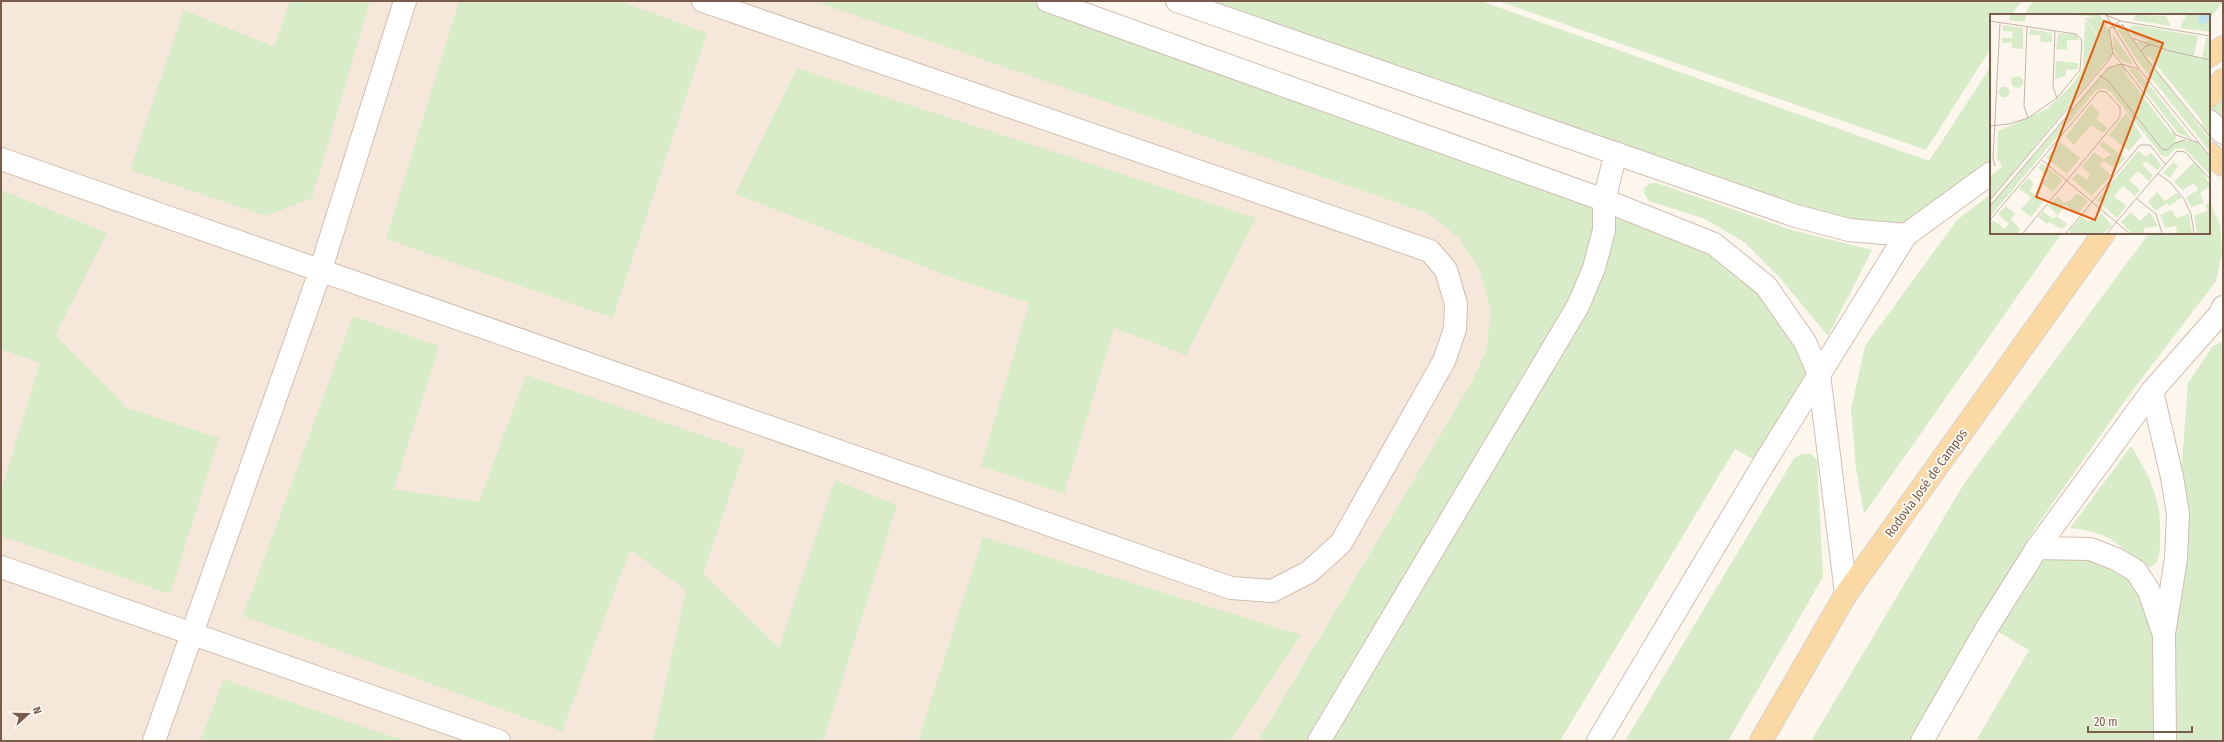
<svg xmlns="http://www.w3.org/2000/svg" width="2224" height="742" font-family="'Fira Sans Condensed',sans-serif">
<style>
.residential{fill:#f5e8da}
.green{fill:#d8ecc9}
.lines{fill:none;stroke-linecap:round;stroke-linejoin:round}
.minor-casing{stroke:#d1beb0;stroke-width:24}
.major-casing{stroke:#dad1cd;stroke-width:24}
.minor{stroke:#fff;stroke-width:22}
.major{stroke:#fbd9a5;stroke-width:22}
.labels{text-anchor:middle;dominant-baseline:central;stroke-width:4;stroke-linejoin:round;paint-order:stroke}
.street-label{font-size:13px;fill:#7a5c4d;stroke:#fffaf3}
.inset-road{fill:none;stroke:#c5b3a7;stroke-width:1}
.view{fill:#e8590c;fill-opacity:0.15;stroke:#e8590c;stroke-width:2}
.inset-edge{fill:none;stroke:#7a5c4d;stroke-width:2}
</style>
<rect width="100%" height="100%" fill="#fdf6ec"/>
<path class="residential" d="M1,1h816l612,213 30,24 21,33 10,38 -3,39 -16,35 -213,358h-1257z"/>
<g class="green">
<path d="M290,1h80l-58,197 -46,18 -136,-46 54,-160 90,37z"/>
<path d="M459,1h161l87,32 -94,285 -227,-79z"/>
<path d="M814,1h223l403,140 274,103 52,42 53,88 -56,91 -28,-16 -175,292h-302l213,-358 16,-35 3,-39 -10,-38 -21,-33 -30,-24z"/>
<path d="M1178,1h303l448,160 62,-95v107l-85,62 -57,-5z"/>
<path d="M1498,1h523l-9,14h-21v33l-65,102z"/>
<path d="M2033,1h190v1l-14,17v-4h-185z"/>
<path d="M797,68l459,150 -70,137 -72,-27 -50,166 -83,-28 48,-163 -73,-24 -221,-85z"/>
<path d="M2223,90v43l-14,-11v-21z"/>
<path d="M1651,183h6l135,47 80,20 -44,86 -48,-58 -36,-36 -39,-23 -56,-18 -5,-8 1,-6z"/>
<path d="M1,190l106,43 -52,102 72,73 92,30 -49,156 -169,-58v-45l39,-128 -39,-14z"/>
<path d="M1991,194v39h71l-198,281 -8,-46 -5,-59 14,-63 92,-126z"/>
<path d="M2209,200l11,25 2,28 -6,28 -92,121 -91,129 -123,210h-99l154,-259 184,-249h60z"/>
<path d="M353,316l86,30 -45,143 85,13 47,-127 219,75 -42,123 76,75 56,-168 62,25 -74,236h-170l33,-151 -56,-40 -68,181 -319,-115z"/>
<path d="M2223,341v400h-247l53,-91 -41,-24 49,-78 79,11 48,74 14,-119 10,-131 25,-37z"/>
<path d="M2131,446c20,33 31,54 29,94 0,8 0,16 -4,24l-8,4h-8c-20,-27 -37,-37 -70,-40z"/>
<path d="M1802,454h9l6,6 6,117 -95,164h-103l169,-283z"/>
<path d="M983,537l318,98 -71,106h-312z"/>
<path d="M224,679l180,62h-204z"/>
</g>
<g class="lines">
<g class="minor-casing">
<g id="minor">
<path d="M1048,1l556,199 110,44 52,42 39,56 14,32 27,220"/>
<path d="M1177,1l619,215 53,14 57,5 85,-62"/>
<path d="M2209,121l14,12"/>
<path d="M1,159l1230,429 41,3 37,-19 32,-29 103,-182 11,-32 1,-25 -10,-34 -16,-19 -727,-250"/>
<path d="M2152,391l20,86 6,37 -2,45 -12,75 1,107"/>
<path d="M2037,548l53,1 26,10 20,12 13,20 14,41"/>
<path d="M1,567l498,174"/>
<path d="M154,741l166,-469 85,-271"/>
<path d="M1319,741l259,-435 16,-38 10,-38v-30l12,-47"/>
<path d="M1598,741l165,-276 143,-230"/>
<path d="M1922,741l66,-115 49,-78 115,-157 68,-77 3,-7"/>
</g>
</g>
<g class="major-casing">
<g id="major">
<path d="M2209,56l14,-9"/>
<path d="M2209,96l14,-16"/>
<path d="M2209,153l14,12"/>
<path d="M1761,741l85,-147 258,-361"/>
</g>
</g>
<use href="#minor" class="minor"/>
<use href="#major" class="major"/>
</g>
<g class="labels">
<g class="street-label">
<text transform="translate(1926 483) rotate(-54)">Rodovia José de Campos</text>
</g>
</g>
<g transform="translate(1990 14)">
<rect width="220" height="220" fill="#fdf6ec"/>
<path d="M20,1h16l-1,7 -16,-2zM87,1h23l9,15 4,23 -123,147v-23l12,-11 -5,-8 1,-27 49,-22 26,-25 10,-16 2,-48 22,29 -15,18 15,-18 -22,-31 13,-1zM147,1l29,1 5,10 -38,-6zM196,1h13l-1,2 7,7 5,-4v12l-30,-4zM13,11l20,3v21l-11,-1v-5h-10v-5h10l1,-6 -11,-1zM144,11l64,11 -4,20 8,2 4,-20h4v99l-10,-12 3,-3 -54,-66 -3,2 -5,-6 2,-6 -2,3 -5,-7 11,-1 -14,-6 -3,-7zM134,14l86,112v12l-76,-96 -17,-27zM40,15l22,4v9h-11l-1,-7h-11zM68,19l19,2 2,5h-12v10l-11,-1zM123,20l21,31 -14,-5 -7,-12zM66,47l22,2v6l-12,1v6l-11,3zM131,50l6,7 -2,2 46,60 3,-2 2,4 -1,7 10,-2 14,3 11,13v19l-26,-27 -9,1 -8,8 -5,-1 -51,-64 -8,-4 -7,2 -106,127v-11l118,-138zM137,53l10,3 56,70 -15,-7zM21 68a6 6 0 1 1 12 0a6 6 0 1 1-12 0ZM8.5 78a5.5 5.5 0 1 1 11 0a5.5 5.5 0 1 1-11 0ZM101,90l9,10 -4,5 12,9 -5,5 -12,-8 -17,20 -8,-9zM136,99l16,23 -13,15 -20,-16zM113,127l22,17 -9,11 -12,-8 -5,3 12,11 -19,21 -20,-17 5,-6 10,7 3,-6 -8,-7 12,-15 9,7 8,-4 -12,-10zM70,128l20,16 -13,16 -21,-16zM148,137l8,6 5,-5 10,13 -4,5 -11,-9 -4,4 11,10 -4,6 -11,-10 -9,9 11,10 -5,6 -12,-10 -9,10 12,10 -9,12 -20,-18zM183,148l5,4 -8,12 -7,-5zM204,148l9,9 7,15 -10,7 4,10 -13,4 -5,-10 12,-7 -4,-7 -11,7 -9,-8zM52,150l19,14v4l-8,10 -11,-9 6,-6 -10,-9zM38,164l6,6 -5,6 14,12 -12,15 -10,-8 10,-11 -12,-10zM167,178l8,9 12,-8 4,5 -12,8 -2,-3 -11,8 -8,-9zM87,179l11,8 -10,13 -12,-9 -8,10 -10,-9 10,-10 6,7 8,-4zM220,189v30h-13l-3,-18 14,-4 -3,-6zM16,192l9,8 -4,5 9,10 -2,4h-28v-9l3,-4 12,9 4,-5 -11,-10zM182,196l4,8 13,-4 3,19h-15l-1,-7 -11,2 -5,-13zM53,197l10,8 3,-3 11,8 -5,5 -13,-7 -2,2 -9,-7zM141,198l9,9 10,-9 8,14 -14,2v5h-13l-10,-11zM111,199l11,12 -8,8h-34v-3l12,-14 6,6 4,-4 4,3z" fill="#d8ecc9"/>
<path d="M209,1h11v5l-5,4 -7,-1z" fill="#bfe3e8"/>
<path class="inset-road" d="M116,1l14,6 90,15M116,1l33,54 71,87M0,7l86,13 6,6 -2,30 -23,28 -29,20 -19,6 -19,2M132,10l24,34 64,79M37,13l-3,79 4,12M123,15l5,-4 6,1M65,17l-2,56 4,11M142,24l38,13 40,9M151,38l4,-6 6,-1M123,39l63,82 23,8M109,61l9,6 54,68 5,1 8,-7 10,-3M52,146l87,73M5,152l-2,-7 7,-136M168,160l12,8 14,17 7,15 3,19M147,185l19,15 6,19M0,186l118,-139 5,-8 -4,-24 11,-8M0,192l118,-138 13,-4 18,5M0,206l109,-129 7,1 14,15v10l-97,116M76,219l74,-88h10l15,19M117,219l70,-82 8,1 25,27"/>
<path class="view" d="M114,7l59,22 -68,177 -59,-23z"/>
<rect width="220" height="220" class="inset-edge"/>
</g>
<rect width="2224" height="742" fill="none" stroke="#7a5c4d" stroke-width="4"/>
<g transform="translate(28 714) rotate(69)" stroke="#fffaf3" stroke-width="3" paint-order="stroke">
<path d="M0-3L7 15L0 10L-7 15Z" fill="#7a5c4d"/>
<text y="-6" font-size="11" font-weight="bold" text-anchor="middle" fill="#7a5c4d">N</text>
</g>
<path d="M2088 726v6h104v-6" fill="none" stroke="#7a5c4d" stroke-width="2"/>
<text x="2094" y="726" font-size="12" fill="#7a5c4d" stroke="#fffaf3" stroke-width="3" paint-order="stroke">20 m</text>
</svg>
